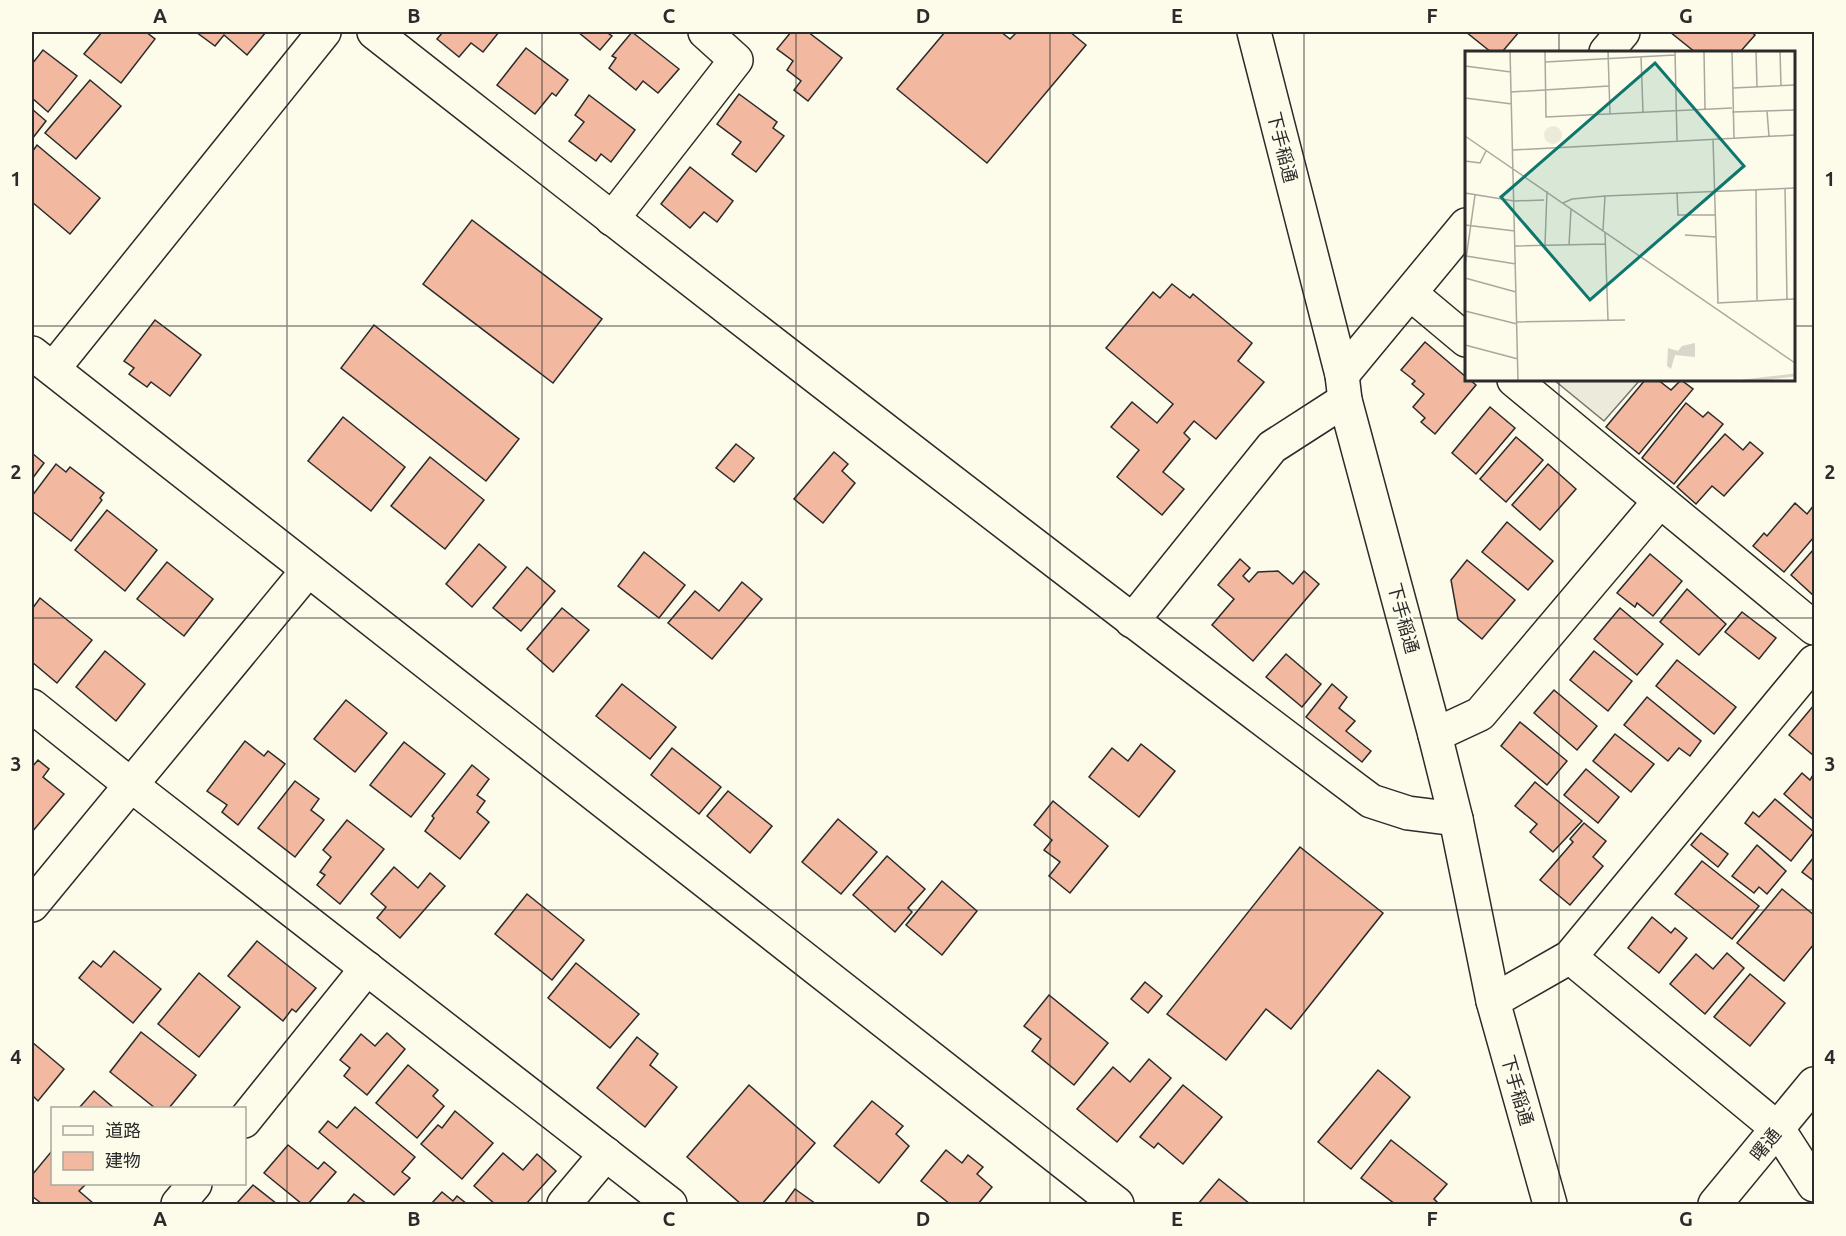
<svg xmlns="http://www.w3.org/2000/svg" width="1846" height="1236" font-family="Ubuntu,'Noto Sans JP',sans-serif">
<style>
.green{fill:#ecebdb;stroke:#74746e;stroke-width:1.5}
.building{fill:#f2b8a0;stroke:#2b2b2b;stroke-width:1.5}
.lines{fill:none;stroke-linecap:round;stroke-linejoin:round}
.minor-casing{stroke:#2b2b2b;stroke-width:36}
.minor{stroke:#fdfbea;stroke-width:33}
.grid{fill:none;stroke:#2b2b2b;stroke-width:1.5;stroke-opacity:0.55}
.labels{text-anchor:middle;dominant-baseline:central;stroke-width:4.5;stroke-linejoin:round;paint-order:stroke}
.street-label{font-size:18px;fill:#2b2b2b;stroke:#fdfbea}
.inset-river{fill:none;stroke:#d8d7c9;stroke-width:3}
.inset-road{fill:none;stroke:#a9a89e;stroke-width:1.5}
.view{fill:#0f766e;fill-opacity:0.15;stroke:#0f766e;stroke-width:3}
.inset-edge{fill:none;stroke:#2b2b2b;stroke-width:3}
.neatline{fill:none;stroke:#2b2b2b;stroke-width:2}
.grid-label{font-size:20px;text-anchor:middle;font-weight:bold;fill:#2b2b2b}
</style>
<rect width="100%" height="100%" fill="#fdfbea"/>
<path class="green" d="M1554,380h86l-36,41z"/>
<g class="building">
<path d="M102,32h44l9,7 -34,44 -37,-29z"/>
<path d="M196,32h70l-19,23 -23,-20 -9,11z"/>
<path d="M443,32h56l-16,20 -12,-9 -12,14 -22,-18z"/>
<path d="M578,32h28l6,4 -12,14z"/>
<path d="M632,32l47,37 -21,24 -15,-12 -7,9 -27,-22 7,-10 -4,-2z"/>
<path d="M791,32h17l34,26 -34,43 -14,-11 7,-9 -14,-11 6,-9 -16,-12z"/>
<path d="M945,32h56l9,7 7,-7h53l16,13 -99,118 -90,-74z"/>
<path d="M1466,32h53l-17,20h-11z"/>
<path d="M1670,32h81l4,3 -15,17h-45z"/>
<path d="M526,48l42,32 -12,16 -4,-3 -17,21 -38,-29z"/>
<path d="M43,50l34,26 -29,36 -16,-14v-34z"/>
<path d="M90,80l31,26 -45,53 -31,-26z"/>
<path d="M739,94l38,28 -4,6 11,8 -28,36 -24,-18 9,-12 -24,-18z"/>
<path d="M589,95l46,35 -24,32 -10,-8 -5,7 -27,-20 15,-19 -9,-7z"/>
<path d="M32,109l14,12 -14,18z"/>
<path d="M37,145l63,53 -30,36 -38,-32v-50z"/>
<path d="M690,167l43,34 -16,21 -13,-10 -14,16 -29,-24z"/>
<path d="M472,220l130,99 -49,64 -130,-99z"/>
<path d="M1172,284l18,14 3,-4 59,49 -14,18 26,21 -48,57 -22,-18 -10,12 6,6 -27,33 21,17 -22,26 -45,-38 22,-27 -28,-23 21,-25 25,21 16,-19 -67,-56 47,-56 7,6z"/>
<path d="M155,320l46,35 -31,41 -19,-14 -4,5 -18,-13 5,-6 -10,-7z"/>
<path d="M374,325l145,114 -33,42 -145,-113z"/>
<path d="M1425,342l41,35v3h4l6,5 -41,49 -14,-12 4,-4 -12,-11 11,-13 -12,-10 3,-3 -14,-11z"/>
<path d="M1645,380h13l13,10 10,-10 12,9 -54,65 -33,-27z"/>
<path d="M1686,403l17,14 5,-5 15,12 -49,60 -32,-26z"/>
<path d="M1490,407l25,21 -39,46 -24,-21z"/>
<path d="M343,417l62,50 -34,44 -63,-50z"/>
<path d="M1725,434l18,16 7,-8 13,11 -39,43 -12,-10 -16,18 -19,-17z"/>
<path d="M1516,437l27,23 -37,42 -26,-23z"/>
<path d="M736,444l18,14 -20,24 -18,-14z"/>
<path d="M834,452l14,12 -6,7 13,12 -32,40 -29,-24z"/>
<path d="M32,453l12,10 -12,16z"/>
<path d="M430,457l54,43 -39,49 -54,-43z"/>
<path d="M56,464l10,8 4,-5 34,26 -4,5 2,2 -31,41 -39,-30v-15z"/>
<path d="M1548,464l28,25 -36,41 -28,-25z"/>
<path d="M1795,503l12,11 7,-9v32l-30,35 -31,-26 11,-13 3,3z"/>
<path d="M107,510l50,40 -32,41 -50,-41z"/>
<path d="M1507,522l46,39 -25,29 -46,-38z"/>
<path d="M479,544l27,23 -34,40 -26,-23z"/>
<path d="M1814,549v47l-23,-21z"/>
<path d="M644,552l41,33 -26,33 -41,-32z"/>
<path d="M1650,554l32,27 -29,35 -16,-13 -2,4 -18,-14z"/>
<path d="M1240,559l10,9 -7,8 6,6 9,-10 20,-1 15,13 11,-13 15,13 -66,77 -41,-36 22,-26 -16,-14z"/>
<path d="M1467,560l48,40 -33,39 -24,-20 -7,-39z"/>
<path d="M167,562l46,37 -29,37 -47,-37z"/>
<path d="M527,567l28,24 -34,40 -28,-23z"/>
<path d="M742,582l20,17 -50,60 -44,-36 27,-32 24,20z"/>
<path d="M1687,589l39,35 -27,31 -39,-33z"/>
<path d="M40,598l52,42 -35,43 -25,-21v-53z"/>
<path d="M562,608l27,22 -36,42 -26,-23z"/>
<path d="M1620,608l43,36 -26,31 -43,-36z"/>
<path d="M1742,612l34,26 -17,21 -34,-27z"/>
<path d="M105,651l40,33 -29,37 -40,-34z"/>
<path d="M1594,651l38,30 -24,30 -38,-31z"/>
<path d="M1286,654l35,30 -19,23 -36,-30z"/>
<path d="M1677,660l59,47 -22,27 -58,-48z"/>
<path d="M622,684l54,43 -26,32 -54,-43z"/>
<path d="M1332,684l15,13 -8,11 16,13 -9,10 25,20 -9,11 -56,-45z"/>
<path d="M1554,690l43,36 -20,24 -43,-37z"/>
<path d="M1647,697l54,44 -11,15 -11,-8 -11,13 -44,-36z"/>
<path d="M346,700l41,33 -32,39 -41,-33z"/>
<path d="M1814,705v51l-25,-21z"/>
<path d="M1520,722l47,39 -20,24 -46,-39z"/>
<path d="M1615,734l39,30 -23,28 -38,-31z"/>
<path d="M245,741l19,15 4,-5 17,13 -47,61 -16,-13 5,-7 -20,-14z"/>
<path d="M404,742l41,32 -34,43 -41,-32z"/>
<path d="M1141,744l34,27 -36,46 -50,-40 23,-29 16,13z"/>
<path d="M672,748l49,39 -22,27 -48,-39z"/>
<path d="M38,760l11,9 -6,8 21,17 -32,38v-65z"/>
<path d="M472,765l17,14 -12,16 8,6 -8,11 12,10 -29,37 -35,-28 9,-13 -2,-2z"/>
<path d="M1586,769l33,28 -21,26 -34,-28z"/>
<path d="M1802,773l8,7 4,-7v47l-30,-26z"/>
<path d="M295,781l24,18 -8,11 13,10 -29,37 -37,-29z"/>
<path d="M1535,782l47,39 -29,31 -23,-20 7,-8 -22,-18z"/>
<path d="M728,791l44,35 -22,27 -43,-37z"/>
<path d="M1775,799l39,33 -23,29 -46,-38 8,-11 6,5z"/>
<path d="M1053,801l55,45 -38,47 -21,-17 11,-14 -16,-12 8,-10 -18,-15z"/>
<path d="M838,819l39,33 -36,42 -39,-32z"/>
<path d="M347,820l37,29 -44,55 -23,-19 8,-10 -5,-3 11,-15 -8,-7z"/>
<path d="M1584,823l22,18 -13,16 10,9 -33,39 -30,-25 33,-38 -3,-3z"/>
<path d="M1701,833l27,21 -10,13 -27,-22z"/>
<path d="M1757,845l29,26 -19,23 -8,-7 -5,6 -22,-17z"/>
<path d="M1300,847l83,66 -92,116 -25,-20 -40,51 -59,-46z"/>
<path d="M887,856l38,33 -17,19 4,4 -17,20 -42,-37z"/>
<path d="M1814,857v24l-12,-9z"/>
<path d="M1702,861l57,45 -27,33 -57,-45z"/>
<path d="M394,867l24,21 12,-15 15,13 -45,52 -23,-20 9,-11 -15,-13z"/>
<path d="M942,881l35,30 -35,44 -36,-30z"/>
<path d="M1782,889l32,26v29l-30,37 -47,-38z"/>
<path d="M527,894l57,46 -32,40 -57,-46z"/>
<path d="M1652,917l19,16 4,-5 12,10 -28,35 -31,-25z"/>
<path d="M257,941l59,47 -20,24 -4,-3 -9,12 -55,-45z"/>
<path d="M114,951l47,38 -28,34 -54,-45 14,-17 8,6z"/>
<path d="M1727,953l17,15 -39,46 -35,-30 26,-30 17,15z"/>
<path d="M576,963l63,51 -29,34 -62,-50z"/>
<path d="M199,973l41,34 -41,50 -41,-33z"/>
<path d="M1750,974l35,29 -35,43 -36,-29z"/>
<path d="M1145,982l17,14 -14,17 -17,-14z"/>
<path d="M1049,995l59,48 -34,42 -42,-34 9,-12 -17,-13z"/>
<path d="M141,1032l55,43 -27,33h-14l-45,-36z"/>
<path d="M387,1033l18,16 -38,46 -23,-19 6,-8 -10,-8 21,-26 14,12z"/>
<path d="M637,1037l21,17 -8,11 27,22 -32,40 -48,-39z"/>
<path d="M32,1042l32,27 -26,32 -6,-6z"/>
<path d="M1149,1059l22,19 -54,64 -40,-33 36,-42 17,15z"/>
<path d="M408,1065l30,25 -5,6 11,10 -27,32 -41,-35z"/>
<path d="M1378,1070l32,27 -59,72 -33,-27z"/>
<path d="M749,1085l66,58 -53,61h-21l-54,-47z"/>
<path d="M1183,1085l39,32 -39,47 -25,-21 -4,5 -14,-11z"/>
<path d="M94,1091l20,17h-35z"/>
<path d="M872,1101l31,25 -7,8 13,12 -30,37 -45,-37z"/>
<path d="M355,1107l60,50 -13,15 8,6 -16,17 -75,-63 9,-11 9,7z"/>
<path d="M455,1111l38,32 -31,36 -41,-35 17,-19 4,3z"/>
<path d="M1391,1140l56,44 -13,15 5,5h-44l-34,-26z"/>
<path d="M288,1145l30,24 6,-7 12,10 -28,32h-6l-38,-31z"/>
<path d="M946,1150l16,13 6,-8 15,12 -6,7 15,13 -14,17h-28l-29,-23z"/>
<path d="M51,1152l1,2v30h34l-7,7 14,12 -1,1h-50l-10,-8v-21z"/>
<path d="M503,1153l20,17 14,-16 19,17 -30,33h-31l-21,-18z"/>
<path d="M1219,1179l31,25h-52z"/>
<path d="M253,1185l24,19h-41z"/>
<path d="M795,1189l21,15h-32z"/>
<path d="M442,1192l11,9 4,-5 10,8h-36z"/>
<path d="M354,1194l13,10h-21z"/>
</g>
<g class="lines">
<g class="minor-casing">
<g id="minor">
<path d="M374,32c330,259 662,517 997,769l37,12 48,6"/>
<path d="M1254,32l88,343 3,25 90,335 21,84 37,182 57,203"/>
<path d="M1606,52l17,-20"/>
<path d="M612,219l124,-159 -31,-28"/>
<path d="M1411,294l55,46"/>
<path d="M32,353l1085,851"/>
<path d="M53,369l271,-337"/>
<path d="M1342,375l124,-150"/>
<path d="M1514,380l300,248"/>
<path d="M1132,621l140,-174 73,-47"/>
<path d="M32,706l99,79 539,419"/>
<path d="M1435,735l45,-21 180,-213"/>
<path d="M32,905l276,-335"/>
<path d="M1570,957l208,172 36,56"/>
<path d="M1493,1001l77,-44 244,-295"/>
<path d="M244,1121l123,-153"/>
<path d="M178,1204l17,-20"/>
<path d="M564,1204l42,-50"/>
<path d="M1715,1204l99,-120"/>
</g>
</g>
<use href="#minor" class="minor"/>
</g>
<path class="grid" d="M287,32v1172M542,32v1172M796,32v1172M1050,32v1172M1304,32v1172M1559,32v20M32,326h1434M1794,326h20M1559,380v824M32,618h1782M32,910h1782"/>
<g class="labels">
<g class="street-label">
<text transform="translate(1283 147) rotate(76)">下手稲通</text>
<text transform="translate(1404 618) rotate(75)">下手稲通</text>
<text transform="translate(1518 1090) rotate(74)">下手稲通</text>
<text transform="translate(1765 1144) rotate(-51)">曙通</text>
</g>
</g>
<g transform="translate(1465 51)">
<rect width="330" height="330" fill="#fdfbea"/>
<path d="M79 84a9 9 0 1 1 18 0a9 9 0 1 1-18 0Z" fill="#ecebdb"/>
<path d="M230,292v14l-20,-2 -4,14 -4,-3 1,-18 10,3 4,-5z" fill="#d8d7c9"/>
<path class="inset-river" d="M278,330l52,-6"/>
<path class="inset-road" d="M45,0l8,330M80,0l1,66 186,-9M143,0l2,63M210,0l2,90M239,0l1,58M267,0l2,87M291,0l1,36M315,0l1,35M176,6l2,55M80,11l130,-7M0,15l46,6M268,37l62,-3M46,41l98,-6M0,47l47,6M302,60l2,25M267,61l63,-2M0,85l330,227M248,88l5,163M48,99l282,-15M0,110l15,2 6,-12M320,137l2,111M291,138l1,111M212,141l1,23h38M0,142l49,8 30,-1M98,152l9,-4 33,-3 190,-8M0,174l50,6M138,179l2,-34M140,181l3,88M220,184l31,2M80,194l2,-54M104,194l2,-36M50,195l90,-2M1,205l50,8M0,215l10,-71M0,227l51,14M252,252l78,-4M0,260l52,13M52,271l108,-2M0,294l53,14"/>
<path class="view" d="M190,12l89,103 -154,134 -89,-103z"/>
<rect width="330" height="330" class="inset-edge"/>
</g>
<rect width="1846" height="1236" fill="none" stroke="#fdfbea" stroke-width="66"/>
<rect x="51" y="1107" width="195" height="78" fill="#fdfbea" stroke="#a9a89e" stroke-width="1.5"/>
<rect x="63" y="1126" width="30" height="9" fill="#fdfbea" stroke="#a9a89e" stroke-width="1.5"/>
<text x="105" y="1137" font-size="18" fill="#2b2b2b">道路</text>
<rect x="63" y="1152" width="30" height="18" fill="#f2b8a0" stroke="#a9a89e" stroke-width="1.5"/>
<text x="105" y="1167" font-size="18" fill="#2b2b2b">建物</text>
<rect x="33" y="33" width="1780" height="1170" class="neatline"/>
<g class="grid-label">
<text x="160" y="23">A</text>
<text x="414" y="23">B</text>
<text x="669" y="23">C</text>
<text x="923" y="23">D</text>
<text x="1177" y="23">E</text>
<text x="1432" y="23">F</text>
<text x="1686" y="23">G</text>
<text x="16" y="186">1</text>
<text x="1830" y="186">1</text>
<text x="16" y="479">2</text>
<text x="1830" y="479">2</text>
<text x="16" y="771">3</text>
<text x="1830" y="771">3</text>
<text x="16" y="1064">4</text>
<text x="1830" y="1064">4</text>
<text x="160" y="1226">A</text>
<text x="414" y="1226">B</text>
<text x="669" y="1226">C</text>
<text x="923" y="1226">D</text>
<text x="1177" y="1226">E</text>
<text x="1432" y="1226">F</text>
<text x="1686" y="1226">G</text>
</g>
</svg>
